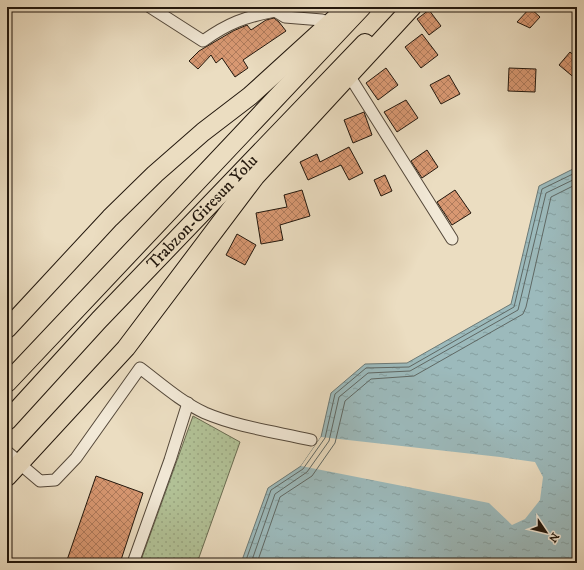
<svg xmlns="http://www.w3.org/2000/svg" width="584" height="570" font-family="'IM FELL DW Pica',serif">
<style>
.grass{fill:url(#grass-dots);stroke:#6a6c52}
.water{fill:url(#water-ripples);stroke:#6b7976}
.pier{fill:#ebddc1}
.lines{fill:none;stroke-linecap:round;stroke-linejoin:round}
.shore{stroke:#5f6864;stroke-width:1}
.building{fill:url(#building-cross-hatch);stroke:#22170d}
.minor-casing{stroke:#54483a;stroke-width:13}
.tertiary-casing{stroke:#54483a;stroke-width:15}
.trunk-casing{stroke:#22170d;stroke-width:20}
.minor{stroke:#f2e9d7;stroke-width:11}
.tertiary{stroke:#f2e9d7;stroke-width:13}
.trunk{stroke:#ebddc1;stroke-width:18}
.labels{text-anchor:middle;dominant-baseline:central;stroke-width:3;stroke-linejoin:round;paint-order:stroke}
.street-label{font-size:17px;fill:#22170d;stroke:#f2e9d7}
</style>
<defs>
<pattern id="grass-dots" width="8" height="8" patternUnits="userSpaceOnUse"><rect width="8" height="8" fill="#b2c297"/><path d="M2 2h.1M6 6h.1" fill="none" stroke="#99a681" stroke-width="1.8" stroke-linecap="round"/></pattern>
<pattern id="water-ripples" width="26" height="14" patternUnits="userSpaceOnUse"><rect width="26" height="14" fill="#9cbabc"/><path d="M2 4q2-2 4 0t4 0M15 11q2-2 4 0t4 0" fill="none" stroke="#869fa0"/></pattern>
<pattern id="building-cross-hatch" width="8" height="8" patternUnits="userSpaceOnUse"><rect width="8" height="8" fill="#d89872"/><path d="M0 0l8 8M0 8l8-8" fill="none" stroke="#af7b5c"/></pattern>
</defs>
<rect width="100%" height="100%" fill="#ebddc1"/>
<filter id="stains"><feTurbulence type="fractalNoise" baseFrequency=".005" numOctaves="4"/><feColorMatrix values="0 0 0 0 .2 0 0 0 0 .09 0 0 0 0 .02 0 0 0 .5 -.17"/></filter>
<radialGradient id="worn" r=".72"><stop offset=".6" stop-color="#630" stop-opacity="0"/><stop offset="1" stop-color="#630" stop-opacity=".3"/></radialGradient>
<path class="grass" d="M193,416l47,26 -43,121h-57z"/>
<path class="water" d="M577,167v396h-336l27,-75 33,-22 20,-29 10,-44 34,-29 42,-1 104,-59 28,-118z"/>
<path class="pier" d="M321,437l179,20 35,5 8,15 -3,23 -15,19 -13,6 -23,-22 -188,-37z"/>
<g class="lines">
<g class="shore">
<path d="M245,563l26,-73 32,-21 22,-31 10,-44 31,-26 43,-1 105,-60 28,-118 35,-17"/>
<path d="M251,563l24,-69 32,-22 22,-31 10,-44 29,-24 42,-2 108,-61 28,-117 31,-15"/>
<path d="M257,563l23,-66 32,-21 23,-33 10,-42 26,-22 43,-3 109,-62 3,-7 25,-110 26,-13"/>
</g>
</g>
<g class="building">
<path d="M530,8l10,9 -10,11 -13,-6z"/>
<path d="M429,10l12,16 -12,9 -12,-16z"/>
<path d="M274,18l5,4 7,9 -43,29 5,8 -13,9 -13,-19 -6,5 -5,-8 -13,14 -9,-8 10,-10 34,-20 14,-6 4,5 15,-10z"/>
<path d="M422,34l16,21 -17,13 -16,-21z"/>
<path d="M570,52l7,6v22l-18,-15z"/>
<path d="M386,68l12,17 -20,15 -12,-17z"/>
<path d="M509,68l27,1 -1,23 -27,-1z"/>
<path d="M449,75l11,19 -19,10 -11,-19z"/>
<path d="M406,100l12,18 -21,14 -13,-20z"/>
<path d="M364,112l8,23 -19,8 -9,-23z"/>
<path d="M349,147l14,26 -14,7 -8,-15 -33,15 -8,-18 17,-8 3,8z"/>
<path d="M427,150l11,17 -16,11 -11,-17z"/>
<path d="M385,175l7,16 -11,5 -7,-16z"/>
<path d="M302,190l8,26 -30,9 3,15 -22,4 -5,-31 31,-6 -3,-12z"/>
<path d="M455,190l16,23 -19,12 -15,-23z"/>
<path d="M237,234l19,11 -11,20 -19,-10z"/>
<path d="M96,476l47,17 -23,70h-54z"/>
</g>
<g class="lines">
<g class="minor-casing">
<g id="minor">
<path d="M150,7l53,34c25,-18 42,-24 72,-30l10,6 37,3 5,6"/>
<path d="M350,77l102,162"/>
<path d="M20,464l20,17 15,-1 21,-22 64,-90c20,15 41,34 65,45 33,14 71,19 106,27"/>
<path d="M133,563l37,-103 18,-57"/>
</g>
</g>
<g class="tertiary-casing">
<path id="tertiary" d="M7,453l13,11"/>
</g>
<g class="trunk-casing">
<g id="trunk">
<path d="M7,329l103,-111 45,-44 48,-42 47,-36 88,-80"/>
<path d="M7,383l355,-376"/>
<path id="s1" d="M7,421l92,-101 266,-277"/>
<path d="M7,477l119,-129 129,-171 157,-170"/>
</g>
</g>
<use href="#minor" class="minor"/>
<use href="#tertiary" class="tertiary"/>
<use href="#trunk" class="trunk"/>
</g>
<g class="labels">
<g class="street-label">
<text stroke="none"><textPath href="#s1" startOffset="286">Trabzon-Giresun Yolu</textPath></text>
</g>
</g>
<rect width="584" height="570" fill="none" stroke="#ebddc1" stroke-width="24"/>
<rect x="8" y="8" width="568" height="554" fill="none" stroke="#22170d" stroke-width="2"/>
<rect x="12" y="12" width="560" height="546" fill="none" stroke="#22170d"/>
<g transform="translate(546 532) rotate(125)" stroke="#f2e9d7" stroke-width="3" paint-order="stroke">
<path d="M0-3L7 15L0 10L-7 15Z" fill="#22170d"/>
<text y="-6" font-size="11" font-weight="bold" text-anchor="middle" fill="#22170d">N</text>
</g>
<rect width="100%" height="100%" filter="url(#stains)"/>
<rect width="100%" height="100%" fill="url(#worn)"/>
</svg>
